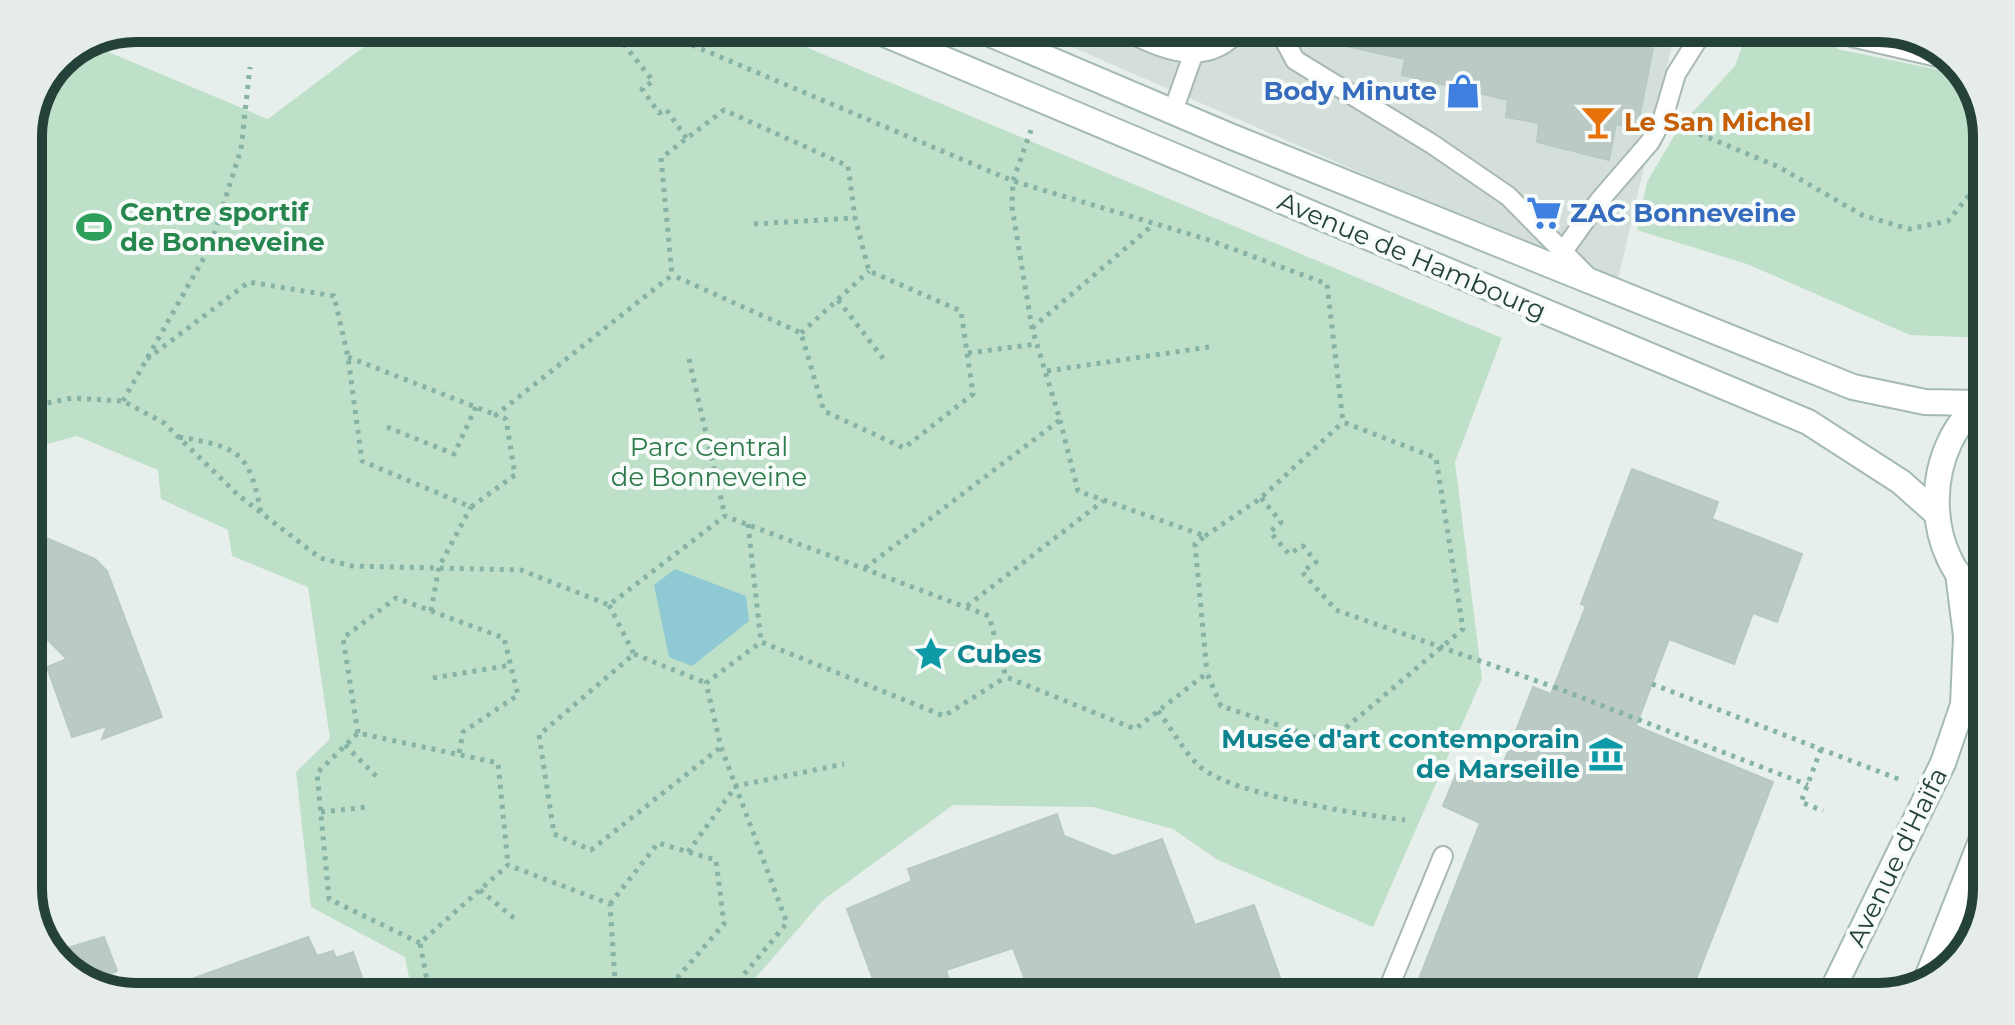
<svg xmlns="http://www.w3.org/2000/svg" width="2015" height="1025" font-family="Montserrat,sans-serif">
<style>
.built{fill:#d4dfda}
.green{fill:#bfe0c8}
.water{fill:#8ec9d4}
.building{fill:#bbcac4;stroke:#b8c9c2;stroke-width:2}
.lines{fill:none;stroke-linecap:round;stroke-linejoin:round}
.lane-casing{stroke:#a8b8b2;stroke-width:22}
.secondary-casing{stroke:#a4bbb3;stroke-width:28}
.path{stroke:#86b3a5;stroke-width:5;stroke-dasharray:4 6;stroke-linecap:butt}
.lane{stroke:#fff;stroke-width:18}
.secondary{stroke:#fff;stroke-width:24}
.path-bridge{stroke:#86b3a5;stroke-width:5;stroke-dasharray:4 6;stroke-linecap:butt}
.labels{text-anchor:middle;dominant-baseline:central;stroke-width:8;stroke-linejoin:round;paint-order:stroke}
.shop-label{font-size:26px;font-weight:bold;fill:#366cbe;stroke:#f7fbf9;text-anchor:end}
.food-label{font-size:26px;font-weight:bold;fill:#c56008;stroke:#f7fbf9;text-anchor:start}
.leisure-label{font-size:26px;font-weight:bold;fill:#27864d;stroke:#f7fbf9;text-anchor:start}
.street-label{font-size:26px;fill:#24423a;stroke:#f7fbf9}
.park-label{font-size:26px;fill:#2d7a4b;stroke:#f7fbf9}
.culture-label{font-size:26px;font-weight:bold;fill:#0d838f;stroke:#f7fbf9;text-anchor:start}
.rim{fill:none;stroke:#24423a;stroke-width:10}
</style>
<rect width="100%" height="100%" fill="#e6efeb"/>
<path class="built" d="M1028,28h648l-59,256z"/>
<g class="green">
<path d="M389,28h371l742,310 -47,124 27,217 -109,248 -155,-67 -45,-31 -80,-22 -140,-2 -131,96 -83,96h-326l-8,-40 -94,-50 -15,-135 34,-33 -22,-152 -76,-31 -4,-26 -67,-31 -3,-29 -81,-34 -49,13v-319l32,-71 40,-16 1,6 167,70z"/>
<path d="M1749,28h86l5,8 -3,13 132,27 18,53v209l-77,-3 -163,-71 -110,-34 10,-48 33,-56 55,-60z"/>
</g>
<path class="water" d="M675,569l71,27 3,25 -57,45 -23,-9 -15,-72z"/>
<g class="building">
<path d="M1330,28h327l-20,101 -21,-5 -7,36 -72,-18 2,-19 -33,-6 2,-17 -106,-25 3,-16 -77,-17z"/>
<path d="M1632,469l86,33 -6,17 90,35 -25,68 -24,-9 -19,51 -65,-25 -33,87 137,56 -84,215h-277l68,-174 -37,-17 19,-46 37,15 34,-88 18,7 35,-88 -5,-2z"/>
<path d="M28,530l67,29 12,12 55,146 -60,22 5,-13 -35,11 -25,-70 20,-8 -39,-39z"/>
<path d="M1057,814l7,22 50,20 48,-17 33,86 59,-20 33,92h-217l-7,-17 -33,13 -17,-45 -67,22 5,16 -29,11h-38l-8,-19 -3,1 -26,-70 65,-28 -4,-12z"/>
<path d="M104,937l13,34 -10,4 6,17 -25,-6 -37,-33z"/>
<path d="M308,937l9,19 16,-5 3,7 17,-6 16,45h-216v-4z"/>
</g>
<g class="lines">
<g class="lane-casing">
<g id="lane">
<path d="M1119,28c41,20 87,44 122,0"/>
<path d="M1278,28l17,32 137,84 76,52 81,82"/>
<path d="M1846,28l5,9 99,23"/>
<path d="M1173,111l20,-56"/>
<path d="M1564,250l35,-49 51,-59 13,-24 13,-44 29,-46"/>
<path d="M1385,997l58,-141"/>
</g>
</g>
<g class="secondary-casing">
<g id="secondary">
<path d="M870,28l938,394 93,60 36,32"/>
<path d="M976,28l254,108 623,251 72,15 54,1"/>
<path d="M1987,398c-66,44 -68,161 0,204"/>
<path d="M1925,983l62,-157"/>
<path d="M1829,997l114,-234 20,-58 3,-69 -8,-63"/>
</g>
</g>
<g class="path">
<path d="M611,28l42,53 -11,8 17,24 7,-4 21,30"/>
<path d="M1690,130l89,37 83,48 47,14 39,-8 22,-27 10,-86"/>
<path d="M754,224l101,-6"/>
<path d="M838,300l48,62"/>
<path d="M1032,328l122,-104"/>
<path d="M801,333l68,-62"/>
<path d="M968,353l69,-9"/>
<path d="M348,357l148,58"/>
<path d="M147,359l102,-77 85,14 14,61 14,104 109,46 44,-32 -9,-56 -10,-4 176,-140 -11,-117 63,-48 124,56 7,52 14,53 92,40 12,83 -69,54 -80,-37 -23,-78 -129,-58"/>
<path d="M689,359l36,157"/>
<path d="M1047,371l162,-24"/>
<path d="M123,401l87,-154 31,-98 9,-82"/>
<path d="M28,407l44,-9 51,3 41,22 74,72 82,63 32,8 169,4 88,35 116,-89 264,100 17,61 129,52 72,-56 14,33 108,36 134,-113 -27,-171 -93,-36 -16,-138 -121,-45 -193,-58 -361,-153"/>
<path d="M1060,420l18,71 127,45 -10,8 12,129"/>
<path d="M387,427l67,27 22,-47"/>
<path d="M179,437c60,10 71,15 82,77"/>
<path d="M1261,498l20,24 -11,10 19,22 14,-8 13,16 -14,10 34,38"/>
<path d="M748,524l13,118"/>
<path d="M1205,536l56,-38 82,-76"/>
<path d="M865,568l195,-148 -28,-92 -20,-121 1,-26 18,-51"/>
<path d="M609,605l25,49 -95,81 15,99 37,16 130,-103"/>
<path d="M967,606l136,-105"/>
<path d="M431,611l8,-44 32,-60"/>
<path d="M634,654l72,29"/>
<path d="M433,678l78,-13"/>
<path d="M1652,684l249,96"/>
<path d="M1554,687l254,98"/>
<path d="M1158,711c13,17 25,39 40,54 29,29 164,50 207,55"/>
<path d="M358,733l-15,-95 53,-40 108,40 14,57 -55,37 -4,22"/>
<path d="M345,745l34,34"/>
<path d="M1821,749l-20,53 22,9"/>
<path d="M321,812l47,-5"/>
<path d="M688,852l48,-66 108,-22"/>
<path d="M480,890l35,29"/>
<path d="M610,904l48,-61 58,17 8,64 -54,62 -55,-5"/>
<path d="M420,943l-91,-44 -12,-126 41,-40 140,30 10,102"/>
<path d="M430,997l-10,-54 88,-78 102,39 6,93"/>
<path d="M725,997l62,-74 -66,-176 -15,-64 55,-41 183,74 62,-39"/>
</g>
<use href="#lane" class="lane"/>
<use href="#secondary" class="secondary"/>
<path class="path-bridge" d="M1336,610l218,77"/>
</g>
<defs>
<g id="shop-bare" transform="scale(2.76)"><path d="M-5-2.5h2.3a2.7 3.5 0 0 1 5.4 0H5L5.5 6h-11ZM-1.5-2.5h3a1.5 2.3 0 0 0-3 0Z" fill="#3f7fe0" stroke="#f7fbf9" stroke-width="2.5" paint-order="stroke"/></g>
<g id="bar-bare" transform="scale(2.76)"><path d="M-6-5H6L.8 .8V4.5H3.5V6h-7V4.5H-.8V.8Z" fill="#e8710a" stroke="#f7fbf9" stroke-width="2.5" paint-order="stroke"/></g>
<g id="supermarket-bare" transform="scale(2.76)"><path d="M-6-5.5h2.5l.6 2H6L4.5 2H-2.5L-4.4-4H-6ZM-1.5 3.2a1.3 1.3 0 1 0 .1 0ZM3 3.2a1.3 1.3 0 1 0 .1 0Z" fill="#3f7fe0" stroke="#f7fbf9" stroke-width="2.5" paint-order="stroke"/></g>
<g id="stadium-bare" transform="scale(2.76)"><path d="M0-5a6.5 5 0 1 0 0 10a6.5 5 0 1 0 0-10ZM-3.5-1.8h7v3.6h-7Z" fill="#2e9e5b" stroke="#f7fbf9" stroke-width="2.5" paint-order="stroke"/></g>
<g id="sight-bare" transform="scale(2.76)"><path d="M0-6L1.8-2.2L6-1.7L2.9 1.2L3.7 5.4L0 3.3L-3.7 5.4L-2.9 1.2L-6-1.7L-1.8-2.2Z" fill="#0f9aa8" stroke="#f7fbf9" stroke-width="2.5" paint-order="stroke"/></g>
<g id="museum-bare" transform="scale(2.76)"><path d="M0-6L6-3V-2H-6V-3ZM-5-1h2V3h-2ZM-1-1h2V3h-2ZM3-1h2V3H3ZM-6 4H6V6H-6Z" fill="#0f9aa8" stroke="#f7fbf9" stroke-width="2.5" paint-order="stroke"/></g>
</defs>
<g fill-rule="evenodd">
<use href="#shop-bare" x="1463" y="91"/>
<use href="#bar-bare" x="1598" y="122"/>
<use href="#supermarket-bare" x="1544" y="213"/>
<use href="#stadium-bare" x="94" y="227"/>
<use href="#sight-bare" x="931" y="654"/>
<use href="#museum-bare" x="1606" y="754"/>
</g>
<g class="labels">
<g class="shop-label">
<text x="1437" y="91">Body Minute</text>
<text x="1570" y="213" text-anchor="start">ZAC Bonneveine</text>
</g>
<g class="food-label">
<text x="1624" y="122">Le San Michel</text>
</g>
<g class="leisure-label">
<text x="120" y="212">Centre sportif<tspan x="120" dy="30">de Bonneveine</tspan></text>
</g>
<g class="street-label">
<text transform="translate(1412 256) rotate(23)">Avenue de Hambourg</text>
<text transform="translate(1897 857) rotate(-64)">Avenue d'Haïfa</text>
</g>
<g class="park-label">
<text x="709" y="447">Parc Central<tspan x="709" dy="30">de Bonneveine</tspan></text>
</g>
<g class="culture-label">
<text x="957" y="654">Cubes</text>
<text x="1580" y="739" text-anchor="end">Musée d'art contemporain<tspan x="1580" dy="30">de Marseille</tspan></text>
</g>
</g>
<path d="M0 0H2015V1025H0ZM136 42H1879A94 94 0 0 1 1973 136V889A94 94 0 0 1 1879 983H136A94 94 0 0 1 42 889V136A94 94 0 0 1 136 42Z" fill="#e6ecea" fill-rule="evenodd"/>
<path class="rim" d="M136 42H1879A94 94 0 0 1 1973 136V889A94 94 0 0 1 1879 983H136A94 94 0 0 1 42 889V136A94 94 0 0 1 136 42Z"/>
</svg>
